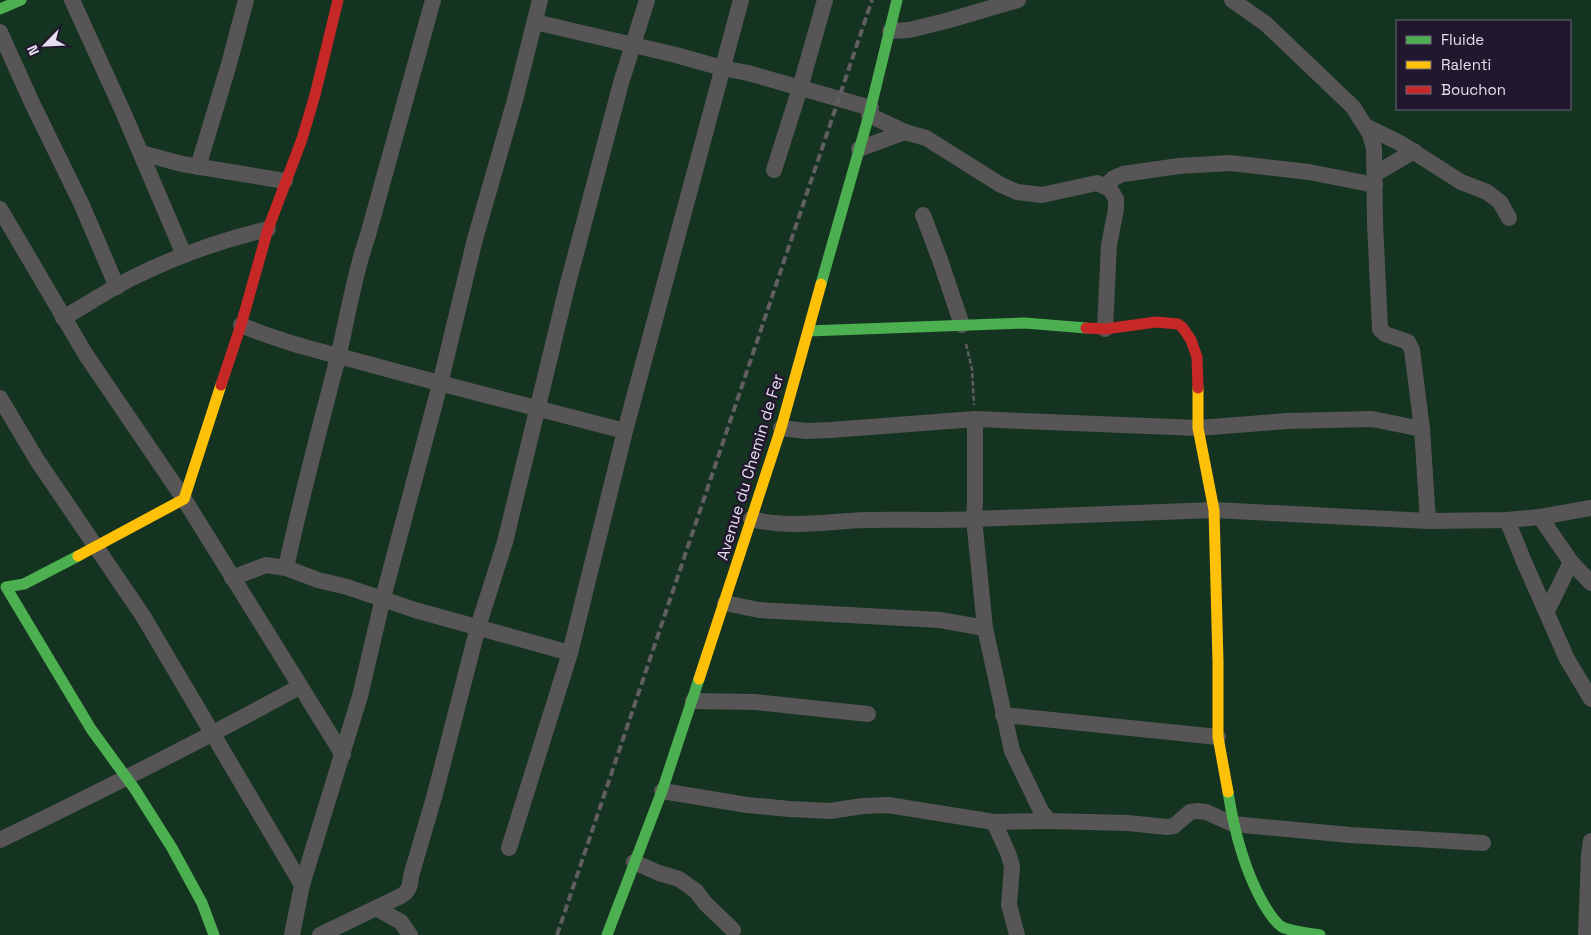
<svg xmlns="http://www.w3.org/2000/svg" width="1591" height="935" font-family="'Space Grotesk',sans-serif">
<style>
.green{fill:#153321;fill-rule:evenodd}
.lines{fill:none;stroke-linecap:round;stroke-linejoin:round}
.path{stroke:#5e5d5f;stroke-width:2.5;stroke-dasharray:5 2.5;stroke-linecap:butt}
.street{stroke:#575555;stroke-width:16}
.fast{stroke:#4caf50;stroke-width:11}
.slow{stroke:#ffc107;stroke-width:11}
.jam{stroke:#c62828;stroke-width:11}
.rail{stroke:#615e62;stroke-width:4;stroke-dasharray:8 4;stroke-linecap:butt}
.labels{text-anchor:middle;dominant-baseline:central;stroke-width:5;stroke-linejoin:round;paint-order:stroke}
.street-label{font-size:16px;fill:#e5dfef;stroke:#21182e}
</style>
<rect width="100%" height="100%" fill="#221d29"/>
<path class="green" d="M0,0h1591v935h-1591zM1397,21h173v88h-173z"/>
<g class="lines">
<path class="path" d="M966,344l6,25 2,36"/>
<g class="street">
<path d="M72,0l52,114 60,141"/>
<path d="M433,0l-65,235c-14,39 -20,81 -30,122 -18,70 -37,140 -52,211l32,12 29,7 68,23 155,43"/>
<path d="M1232,0l34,24 87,83 17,27 4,14 1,75 5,106 5,5 23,8 4,8 10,79 6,92"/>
<path d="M535,22l141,33 46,13 26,5 123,35"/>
<path d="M890,31l19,-1 37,-9 72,-21"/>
<path d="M0,32l33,73 48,98 36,84"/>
<path d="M869,115l36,17 21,6 75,47 16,7 25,3 55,-12 13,6 6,10v10l-7,36 -4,84"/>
<path d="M1367,127l33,16 61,39 26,10 13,10 9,16"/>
<path d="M859,149l46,-17"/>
<path d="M141,153l41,11 103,17"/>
<path d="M198,167l31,-103 17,-64"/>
<path d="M774,170l26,-82 25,-88"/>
<path d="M1375,174l39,-23"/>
<path d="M1105,186l9,-8 9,-4 56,-8 51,-3 79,9 66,13"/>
<path d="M0,209l86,146 98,144 159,256"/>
<path d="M923,215l17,45 22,65"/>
<path d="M63,318c23,-13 44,-27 67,-39 44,-22 91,-39 138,-50"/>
<path d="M241,325c42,18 87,28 131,40 84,23 169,44 253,66"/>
<path d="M0,398l37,62 106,156 159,269"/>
<path d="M781,428l25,3 25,-1 144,-11 223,9 89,-7 85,-2 50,10"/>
<path d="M1540,517l31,45 20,21"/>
<path d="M751,519c38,10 77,2 115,1 36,-1 72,1 108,-1l1,-19v-81"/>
<path d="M1507,520l18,44 42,95 24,40"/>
<path d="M232,578l34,-13 20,3"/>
<path d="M725,603l34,7 181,10 45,8 27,123 29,60 8,10 79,2 39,4 7,-1 16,-14 8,-1 8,1 27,12 117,11 133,8"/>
<path d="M1547,611l24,-49"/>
<path d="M985,628l-11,-109 240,-9 214,11 79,-1 33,-3 51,-9"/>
<path d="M693,701l62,1 113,12"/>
<path d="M1003,715l215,22"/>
<path d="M662,791l85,14 43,4 40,2 33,-5 25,-1 106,17 55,-1"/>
<path d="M994,822l14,31 4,13 -3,39 8,30"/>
<path d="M0,840c101,-49 201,-99 299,-153"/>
<path d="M509,848l61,-195 55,-222 116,-431"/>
<path d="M634,862l25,11 20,6 17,12 9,12 28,27"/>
<path d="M376,908l25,14 9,13"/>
<path d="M292,935l10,-50 58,-189 23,-98 57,-214 35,-145 40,-139 25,-100"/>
<path d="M320,935l79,-38c10,-5 11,-10 12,-21l24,-82 43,-167 27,-85 62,-255 54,-204 26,-83"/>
<path d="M1586,935l3,-80 2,-14"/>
</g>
<g class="fast">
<path d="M0,9l21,-9"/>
<path d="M821,284l48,-169 28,-115"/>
<path d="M808,331l217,-8 61,5"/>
<path d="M78,556l-54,28 -18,3 85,142 43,59 38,60 30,55 12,32"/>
<path d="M1228,792c6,39 16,77 35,111 6,9 10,18 19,24 10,5 27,6 38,8"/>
<path d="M607,935l55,-144 37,-112"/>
</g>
<g class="slow">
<path d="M1198,388v40l16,82 4,152v75l10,55"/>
<path d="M78,556l106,-57 37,-114"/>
<path d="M699,679l82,-251 40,-144"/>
</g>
<g class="jam">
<path d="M1086,328l19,1 51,-7 22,2 5,4 8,12 6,17 1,31"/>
<path d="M221,385l20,-60 27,-96 34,-90 13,-44 23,-95"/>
</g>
<path class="rail" d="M557,935l315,-935"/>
</g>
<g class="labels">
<g class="street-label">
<text transform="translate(750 467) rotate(-73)">Avenue du Chemin de Fer</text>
</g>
</g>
<rect x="1396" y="20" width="175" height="90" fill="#21182e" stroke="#6f687b"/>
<rect x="1406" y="36" width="25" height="8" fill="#4caf50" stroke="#6f687b"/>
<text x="1441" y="45" font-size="15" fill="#e5dfef">Fluide</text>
<rect x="1406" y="61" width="25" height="8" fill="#ffc107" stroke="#6f687b"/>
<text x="1441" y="70" font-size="15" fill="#e5dfef">Ralenti</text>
<rect x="1406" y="86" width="25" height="8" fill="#c62828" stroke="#6f687b"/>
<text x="1441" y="95" font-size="15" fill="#e5dfef">Bouchon</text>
<g transform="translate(45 45) rotate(246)" stroke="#21182e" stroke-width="4" paint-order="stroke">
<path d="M0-4L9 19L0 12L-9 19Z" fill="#e5dfef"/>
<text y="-8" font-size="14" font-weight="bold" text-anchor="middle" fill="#e5dfef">N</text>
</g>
</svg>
